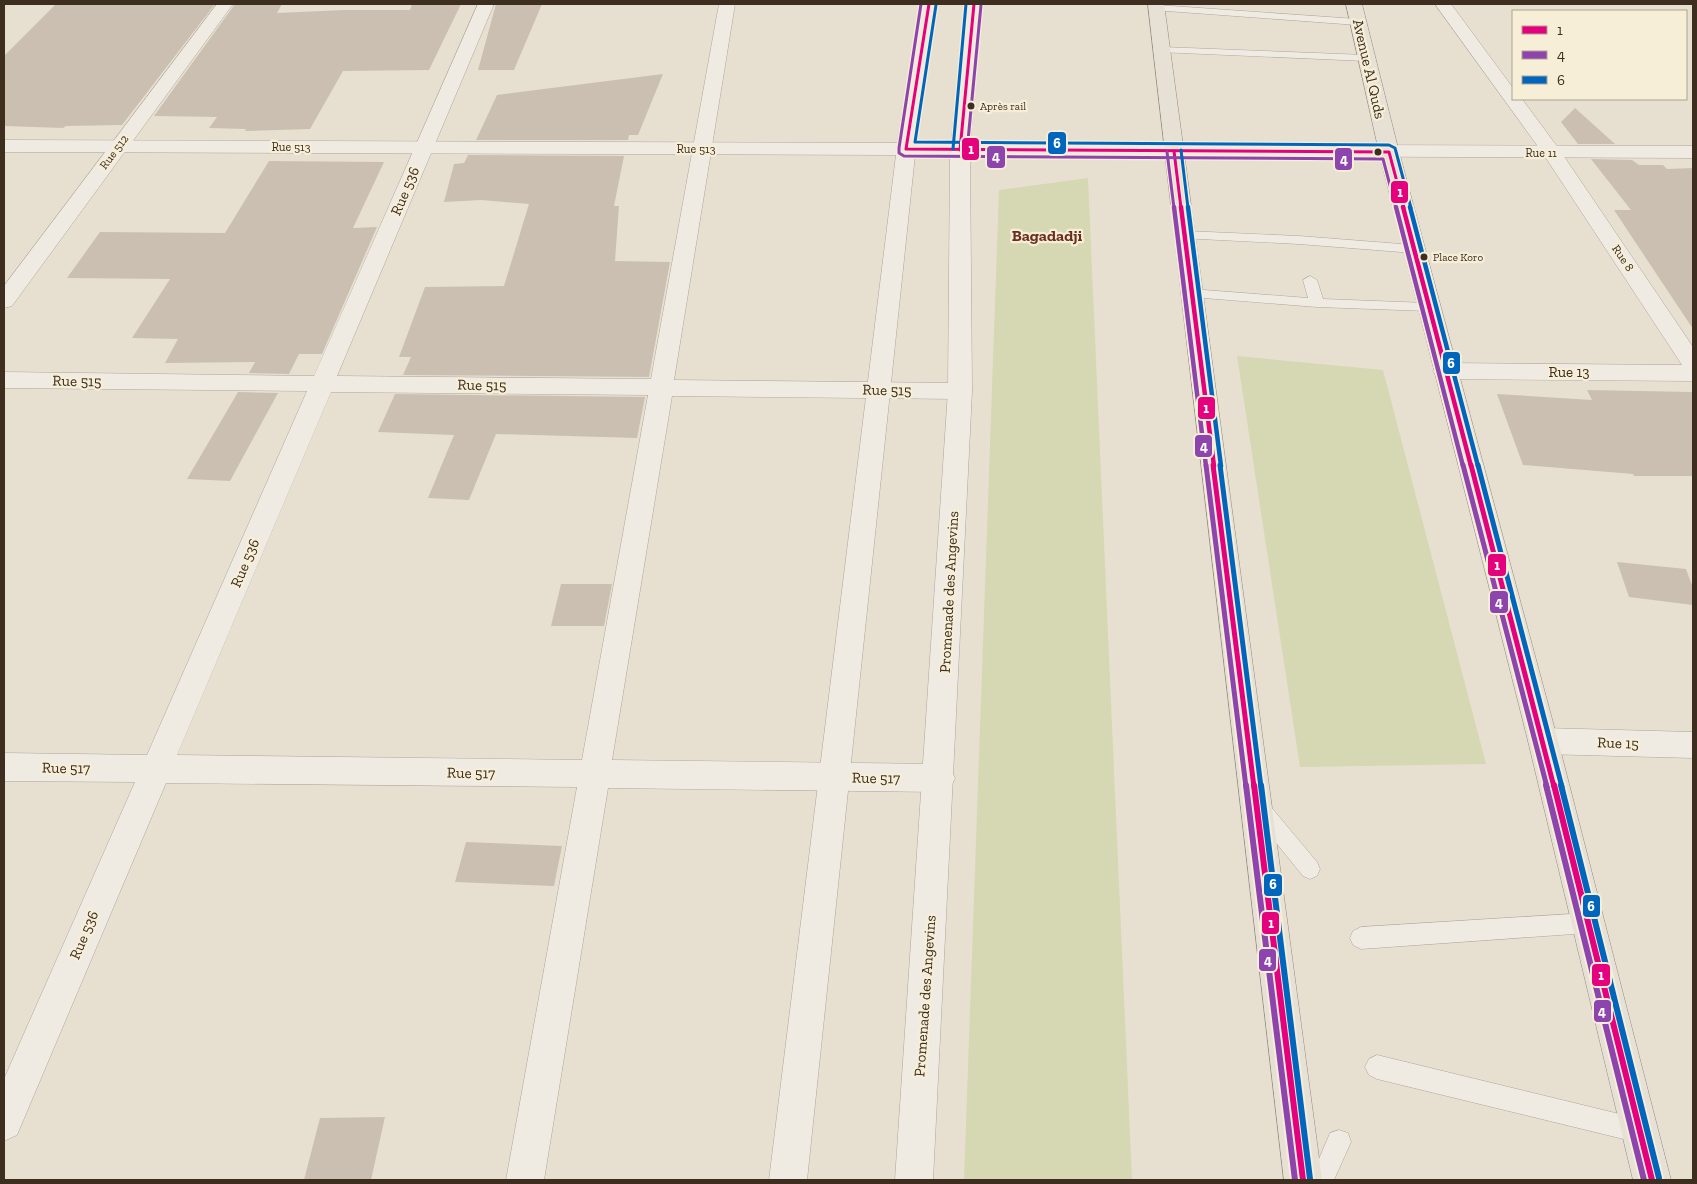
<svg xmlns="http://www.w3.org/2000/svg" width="1697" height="1184" font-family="'Zilla Slab',serif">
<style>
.green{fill:#d6d7b3}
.building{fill:#cbbfb2}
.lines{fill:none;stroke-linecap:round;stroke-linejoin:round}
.service-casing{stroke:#ada599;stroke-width:1}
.minor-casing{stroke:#ada599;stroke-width:1}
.tertiary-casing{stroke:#ada599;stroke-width:1}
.primary-casing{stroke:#928b80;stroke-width:1}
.service{fill:#efebe3;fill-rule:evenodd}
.minor{fill:#efebe3;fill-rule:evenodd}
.tertiary{fill:#efebe3;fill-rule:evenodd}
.primary{fill:#e6e1d4;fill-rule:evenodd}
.bus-1-far3-casing{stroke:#f7eed8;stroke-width:5.5}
.bus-1-far2-casing{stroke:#f7eed8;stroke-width:8}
.bus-1-far1-casing{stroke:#f7eed8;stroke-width:9}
.bus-1-casing{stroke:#f7eed8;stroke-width:10}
.bus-2-far3-casing{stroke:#f7eed8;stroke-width:5.5}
.bus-2-far2-casing{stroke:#f7eed8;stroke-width:8}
.bus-2-far1-casing{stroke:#f7eed8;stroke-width:9}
.bus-2-casing{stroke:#f7eed8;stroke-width:10}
.bus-3-far3-casing{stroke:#f7eed8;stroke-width:5.5}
.bus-3-far2-casing{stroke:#f7eed8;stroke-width:8}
.bus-3-far1-casing{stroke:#f7eed8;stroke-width:9}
.bus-3-casing{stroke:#f7eed8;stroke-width:10}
.bus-1-far3{stroke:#e5007d;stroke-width:3}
.bus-1-far2{stroke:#e5007d;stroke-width:4.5}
.bus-1-far1{stroke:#e5007d;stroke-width:5}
.bus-1{stroke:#e5007d;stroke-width:6}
.bus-2-far3{stroke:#8e44ad;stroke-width:3}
.bus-2-far2{stroke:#8e44ad;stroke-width:4.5}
.bus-2-far1{stroke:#8e44ad;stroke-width:5}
.bus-2{stroke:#8e44ad;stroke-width:6}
.bus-3-far3{stroke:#0065bd;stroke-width:3}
.bus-3-far2{stroke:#0065bd;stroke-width:4.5}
.bus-3-far1{stroke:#0065bd;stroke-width:5}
.bus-3{stroke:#0065bd;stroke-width:6}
.bus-dot{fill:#3d2e20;stroke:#f7eed8;stroke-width:2}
.labels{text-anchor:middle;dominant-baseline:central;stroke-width:4.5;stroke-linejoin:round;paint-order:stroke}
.far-bus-label{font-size:11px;fill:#3d2e20;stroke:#f7eed8;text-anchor:start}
.far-street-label{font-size:12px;fill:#3d2e20;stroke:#f7eed8}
.street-label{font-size:15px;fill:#3d2e20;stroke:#f7eed8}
.far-district-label{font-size:16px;font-weight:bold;fill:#6b2e1e;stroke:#f7eed8}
.line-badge{stroke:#f7eed8;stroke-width:2}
.badge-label{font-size:14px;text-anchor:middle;font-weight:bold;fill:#fff}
</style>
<rect width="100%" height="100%" fill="#e7e0d1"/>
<g class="green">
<path d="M1088,178l44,1002h-168l35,-990z"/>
<path d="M1237,356l146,14 103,394 -186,3z"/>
</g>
<g class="building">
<path d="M56,4h159l-93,121 -56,1 -3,2 -59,-2v-70z"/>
<path d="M235,4h47l-5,9 68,-3h65l2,-6h49l-32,66 -86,1 -33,58 -65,2 1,-2 -37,-1 8,-11 -63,-1z"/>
<path d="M496,4h46l-28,66h-36z"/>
<path d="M663,74l-25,61h-9l-1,5h-152l21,-45z"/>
<path d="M1575,108l40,36h-37l-17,-22z"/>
<path d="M468,155l156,1 -10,50h5l-4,55 55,1 -21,115 -246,-2 8,-18h-12l26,-70 79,-1 25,-82 -48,-4 -37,2 10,-38 10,-1z"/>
<path d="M1591,159l41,1 7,5h24l4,4 26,-1v161l-79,-119h17z"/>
<path d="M269,161l115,1 -31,66 24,-1 -55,127h-23l-10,20 -40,-1 6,-11 -90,1 13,-24 -46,-1 38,-59 -103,-1 33,-46 125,1z"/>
<path d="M1587,390l106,2v84h-59l-1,-2 -110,-9 -26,-71 95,6z"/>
<path d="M238,392l40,1 -48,88 -43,-2z"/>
<path d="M395,394l250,3 -8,41 -141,-4 -27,66 -41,-2 26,-63 -76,-3z"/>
<path d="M1617,562l69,7 7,19v17l-64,-8z"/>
<path d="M561,584h51l-8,42h-53z"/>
<path d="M466,842l96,4 -8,40 -99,-4z"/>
<path d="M385,1117l-14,63h-67l16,-62z"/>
</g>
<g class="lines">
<g class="service-casing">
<g id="service">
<path d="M1157,5l200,14 5,3 -5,3 -204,-15 -1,-2z"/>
<path d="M1162,47l204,8 6,3 -6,3 -208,-9 -1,-2z"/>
<path d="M1185,231l114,5 115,9 7,4 -7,4 -115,-9 -119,-6 -2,-3z"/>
<path d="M1310,276l7,4 6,19 105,4 5,1 2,3 -2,3 -5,1 -111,-4 -126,-10 -5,-1 -2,-3 2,-3 5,-1 117,9 -5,-18z"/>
<path d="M1259,798l7,3 51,61 3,7 -3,7 -7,3 -7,-3 -51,-63 -3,-6 3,-6z"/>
<path d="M1588,913l8,3 3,7 -3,7 -8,3 -227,16 -8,-4 -3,-7 3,-7 8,-4z"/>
<path d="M1377,1055l263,64 8,4 4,8 -4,8 -8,4 -263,-64 -8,-4 -4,-8 4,-8z"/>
<path d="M1339,1130l9,3 3,9 -17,38h-24l20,-47z"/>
</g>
</g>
<g class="minor-casing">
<g id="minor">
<path d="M217,4h16l-221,302 -8,2v-22z"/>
<path d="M478,4h16l-157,372 314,3 68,-375h16l-61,376 286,3 8,2 4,6 -4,6 -8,2 -288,-3 -60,364 327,4 11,4 5,10 -5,10 -11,4 -331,-4 -64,392h-38l71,-393 -411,-4 -149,352 -13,6v-62l131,-297 -131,-1v-28l143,2 160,-364 -303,-3v-16l310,4zM331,392l317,3 -66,365 -405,-5z"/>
<path d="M1435,4h16l62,84v11h9l37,50 134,198v34l-248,-2 -8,-2 -4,-6 4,-6 8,-2 237,2 -138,-210z"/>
<path d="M1543,728l150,4v26l-150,-4 -11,-4 -4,-9 4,-9z"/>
</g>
</g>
<g class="tertiary-casing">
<path id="tertiary" d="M921,4h16l-21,140h35l15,-140h16l-12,140 723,2v12l-723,-3 2,236 -39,789h-38l53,-789 2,-236h-35l-108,1025h-38l127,-1025 -892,-3v-12l893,3z"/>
</g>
<g class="primary-casing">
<g id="primary">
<path d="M1148,4h16l158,1176h-38z"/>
<path d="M1346,4h16l37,148 159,589 113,439h-38l-105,-439 -149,-589z"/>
</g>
</g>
<use href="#service" class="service"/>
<use href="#minor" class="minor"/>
<use href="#tertiary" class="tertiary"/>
<use href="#primary" class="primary"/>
<g class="bus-1-far3-casing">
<g id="bus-1-far3">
<path d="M929,4l-23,145 483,3 15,56"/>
<path d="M960,150l14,-146"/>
<path d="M1174,151l7,57"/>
</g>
</g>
<g class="bus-1-far2-casing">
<g id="bus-1-far2">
<path d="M1181,207l33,259"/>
<path d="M1403,207l68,259"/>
</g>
</g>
<g class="bus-1-far1-casing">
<g id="bus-1-far1">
<path d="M1213,465l41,322"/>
<path d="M1471,465l83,322"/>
</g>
</g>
<g class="bus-1-casing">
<g id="bus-1">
<path d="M1254,785l49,395"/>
<path d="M1554,785l98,395"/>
</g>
</g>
<g class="bus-2-far3-casing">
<g id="bus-2-far3">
<path d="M921,4l-22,144v5l5,3 479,3 13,49"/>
<path d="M967,151l14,-146"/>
<path d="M1167,152l7,56"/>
</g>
</g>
<g class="bus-2-far2-casing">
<g id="bus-2-far2">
<path d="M1174,207l32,259"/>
<path d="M1396,207l67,259"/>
</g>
</g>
<g class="bus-2-far1-casing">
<g id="bus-2-far1">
<path d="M1206,465l40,322"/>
<path d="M1463,465l84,322"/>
</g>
</g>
<g class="bus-2-casing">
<g id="bus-2">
<path d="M1246,785l49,395"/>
<path d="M1546,785l98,395"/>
</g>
</g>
<g class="bus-3-far3-casing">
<g id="bus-3-far3">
<path d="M936,5l-21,137 474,3 6,3 16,60"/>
<path d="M953,149l13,-145"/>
<path d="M1181,150l7,58"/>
</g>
</g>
<g class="bus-3-far2-casing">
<g id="bus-3-far2">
<path d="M1188,207l33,259"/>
<path d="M1410,207l68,259"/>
</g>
</g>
<g class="bus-3-far1-casing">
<g id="bus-3-far1">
<path d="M1220,465l41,322"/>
<path d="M1478,465l84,322"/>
</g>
</g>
<g class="bus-3-casing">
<g id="bus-3">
<path d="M1261,785l49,394"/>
<path d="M1561,785l98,393"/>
</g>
</g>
<use href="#bus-1-far3" class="bus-1-far3"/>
<use href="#bus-1-far2" class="bus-1-far2"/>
<use href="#bus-1-far1" class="bus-1-far1"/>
<use href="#bus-1" class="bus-1"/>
<use href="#bus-2-far3" class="bus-2-far3"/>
<use href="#bus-2-far2" class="bus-2-far2"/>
<use href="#bus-2-far1" class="bus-2-far1"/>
<use href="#bus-2" class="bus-2"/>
<use href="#bus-3-far3" class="bus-3-far3"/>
<use href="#bus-3-far2" class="bus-3-far2"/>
<use href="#bus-3-far1" class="bus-3-far1"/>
<use href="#bus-3" class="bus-3"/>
</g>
<g class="bus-dot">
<circle cx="971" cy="106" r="4.5"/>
<circle cx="1378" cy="152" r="4.5"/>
<circle cx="1424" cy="257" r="4.5"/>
</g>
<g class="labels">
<g class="far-bus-label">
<text x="980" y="106">Après rail</text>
<text x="1433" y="257">Place Koro</text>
</g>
<g class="far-street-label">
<text x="291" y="147">Rue 513</text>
<text x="696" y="149">Rue 513</text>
<text transform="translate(114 152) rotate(-53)">Rue 512</text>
<text x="1541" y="153">Rue 11</text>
<text transform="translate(1623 258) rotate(56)">Rue 8</text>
</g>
<g class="street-label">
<text transform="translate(1369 69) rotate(77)">Avenue Al Quds</text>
<text transform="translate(405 191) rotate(-67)">Rue 536</text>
<text x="1569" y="372">Rue 13</text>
<text transform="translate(77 381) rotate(1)">Rue 515</text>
<text transform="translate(482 385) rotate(1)">Rue 515</text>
<text transform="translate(887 390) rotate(1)">Rue 515</text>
<text transform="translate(245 563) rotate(-67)">Rue 536</text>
<text transform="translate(949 592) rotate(-87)">Promenade des Angevins</text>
<text transform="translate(1618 743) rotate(2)">Rue 15</text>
<text transform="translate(66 768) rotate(1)">Rue 517</text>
<text transform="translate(471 773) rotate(1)">Rue 517</text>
<text transform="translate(876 778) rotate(1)">Rue 517</text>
<text transform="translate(84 935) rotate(-67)">Rue 536</text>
<text transform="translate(925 996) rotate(-86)">Promenade des Angevins</text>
</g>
<g class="far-district-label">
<text x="1047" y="235">Bagadadji</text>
</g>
</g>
<g class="line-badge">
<rect x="1047" y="131" width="20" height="24" rx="5" fill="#0065bd"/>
<rect x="961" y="137" width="19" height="24" rx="5" fill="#e5007d"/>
<rect x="986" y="145" width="20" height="24" rx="5" fill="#8e44ad"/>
<rect x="1334" y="147" width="19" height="24" rx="5" fill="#8e44ad"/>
<rect x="1390" y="180" width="19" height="24" rx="5" fill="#e5007d"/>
<rect x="1442" y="351" width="19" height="24" rx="5" fill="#0065bd"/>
<rect x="1197" y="396" width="19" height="24" rx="5" fill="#e5007d"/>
<rect x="1194" y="434" width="19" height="24" rx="5" fill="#8e44ad"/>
<rect x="1487" y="553" width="20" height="24" rx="5" fill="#e5007d"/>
<rect x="1489" y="590" width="20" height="24" rx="5" fill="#8e44ad"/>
<rect x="1263" y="873" width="20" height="24" rx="5" fill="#0065bd"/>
<rect x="1582" y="894" width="19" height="24" rx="5" fill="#0065bd"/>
<rect x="1261" y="911" width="19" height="24" rx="5" fill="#e5007d"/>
<rect x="1258" y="948" width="19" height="24" rx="5" fill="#8e44ad"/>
<rect x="1591" y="963" width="20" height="24" rx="5" fill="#e5007d"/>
<rect x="1593" y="999" width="19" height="24" rx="5" fill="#8e44ad"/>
</g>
<g class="badge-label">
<text x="1057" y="148">6</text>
<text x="971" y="154">1</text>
<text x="996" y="161">4</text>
<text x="1344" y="164">4</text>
<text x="1400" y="197">1</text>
<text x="1451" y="368">6</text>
<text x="1206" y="413">1</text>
<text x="1204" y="451">4</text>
<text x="1497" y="570">1</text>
<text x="1499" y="607">4</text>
<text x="1273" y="889">6</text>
<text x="1591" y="911">6</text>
<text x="1271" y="928">1</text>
<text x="1268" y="965">4</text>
<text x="1601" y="980">1</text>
<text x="1602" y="1016">4</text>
</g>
<rect width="1697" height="1184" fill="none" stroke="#3d2e20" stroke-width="10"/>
<rect x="1512" y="10" width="175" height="90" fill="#f7eed8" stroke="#ada18e"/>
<rect x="1522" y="26" width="25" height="8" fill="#e5007d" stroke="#ada18e"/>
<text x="1557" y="35" font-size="15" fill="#3d2e20">1</text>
<rect x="1522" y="51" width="25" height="8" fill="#8e44ad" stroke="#ada18e"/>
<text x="1557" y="60" font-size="15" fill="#3d2e20">4</text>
<rect x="1522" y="76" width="25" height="8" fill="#0065bd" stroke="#ada18e"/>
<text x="1557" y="85" font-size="15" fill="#3d2e20">6</text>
</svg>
